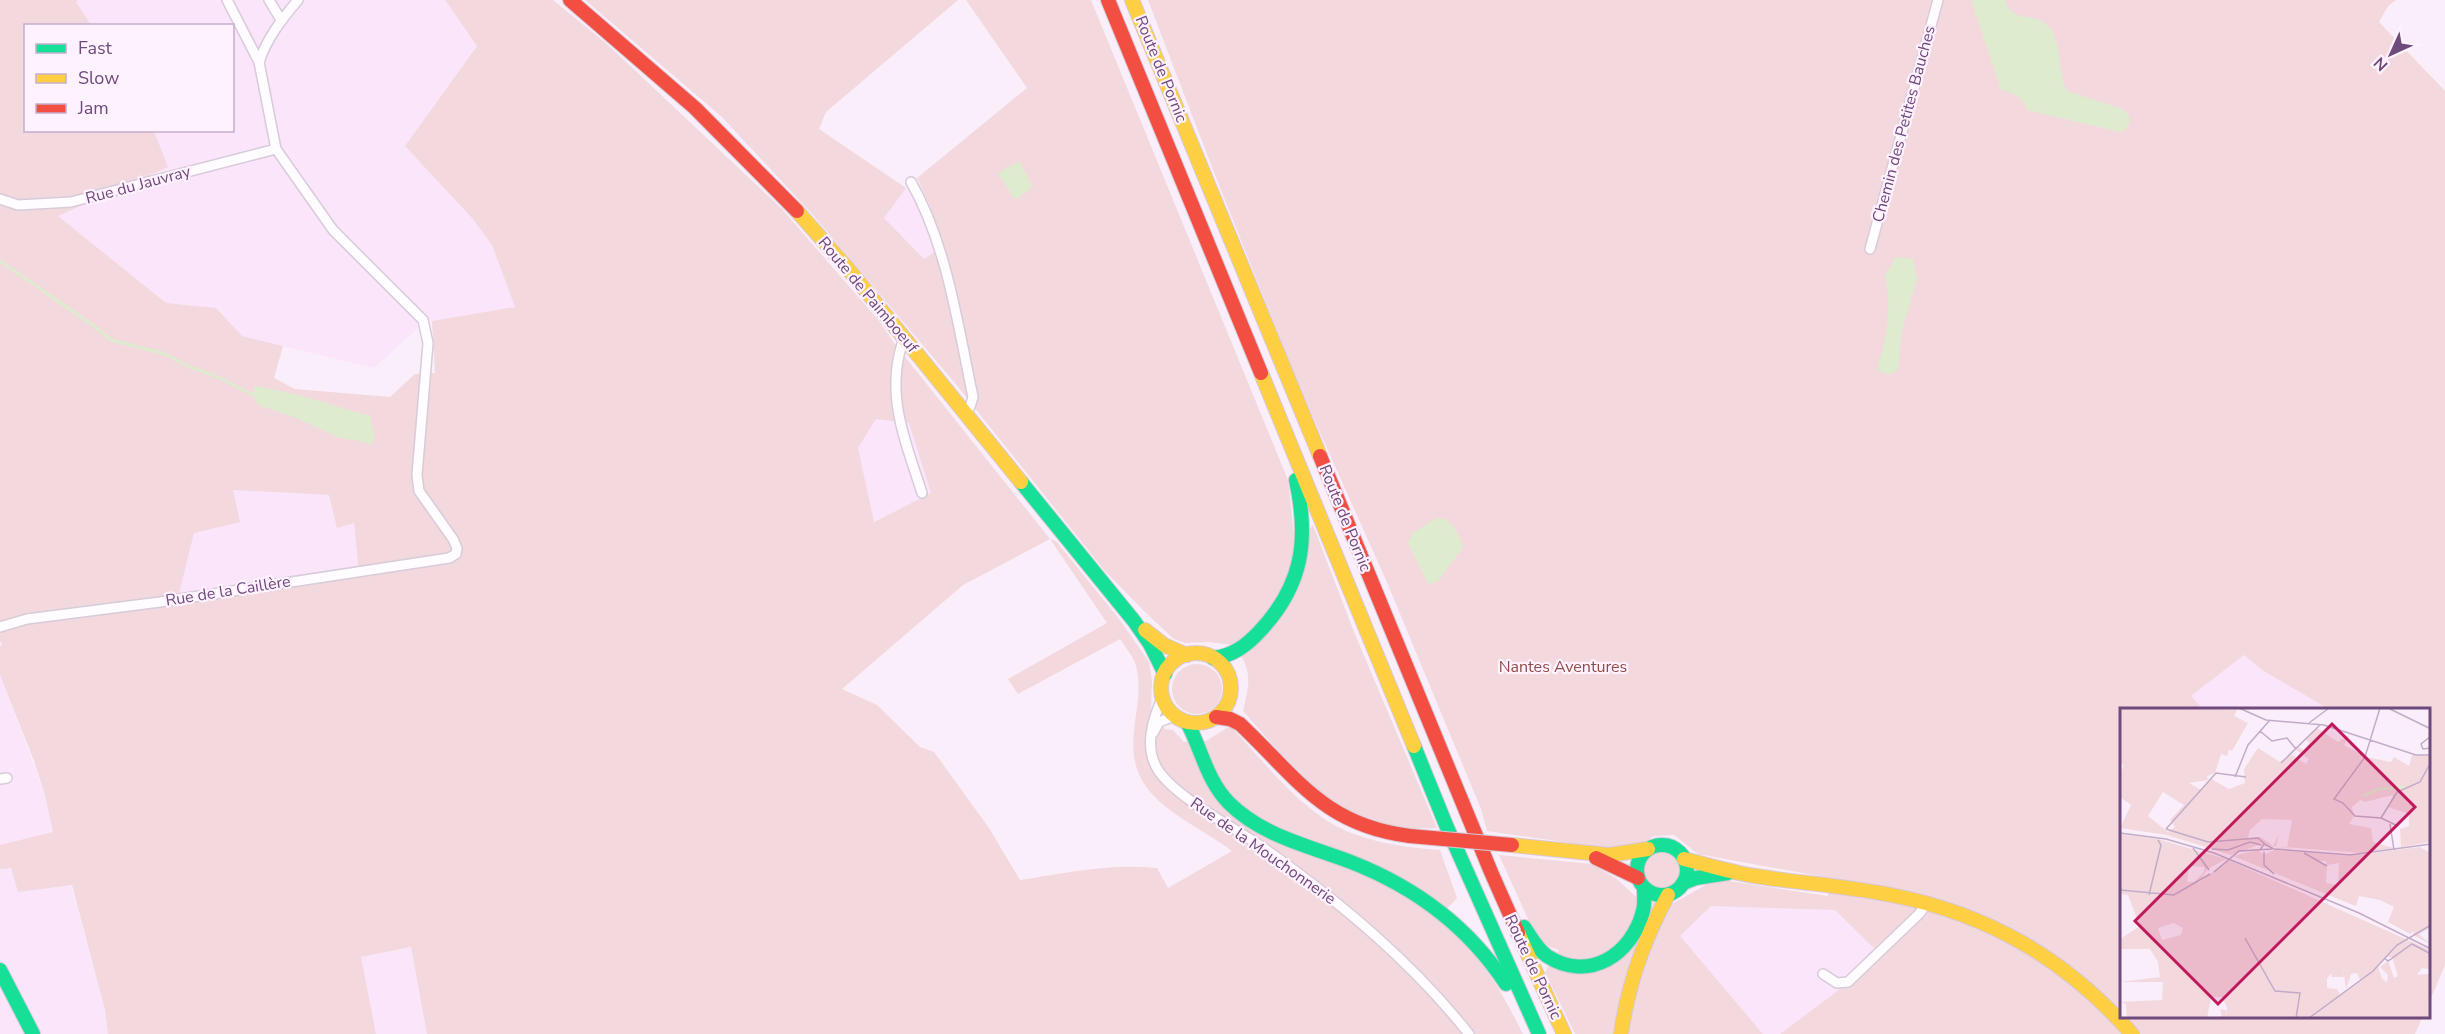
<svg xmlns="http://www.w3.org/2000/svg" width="2445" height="1034" font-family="'Nunito Sans',sans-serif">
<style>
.residential{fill:#fae5fb}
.green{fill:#f3d8de;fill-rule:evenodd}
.water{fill:#deebcf}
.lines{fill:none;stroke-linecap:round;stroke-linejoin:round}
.stream{stroke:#deebcf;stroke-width:3}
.street-casing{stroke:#d8cbda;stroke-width:12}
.fast-casing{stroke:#d6c9d8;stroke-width:16}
.slow-casing{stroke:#d6c9d8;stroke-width:16}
.jam-casing{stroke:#d6c9d8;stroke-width:16}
.street{stroke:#fefcfe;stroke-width:9}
.fast{stroke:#16e098;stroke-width:14}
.slow{stroke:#ffcf43;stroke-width:14}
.jam{stroke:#f24e42;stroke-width:14}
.jam-bridge-casing{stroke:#d6c9d8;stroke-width:16;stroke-linecap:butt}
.jam-bridge{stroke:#f24e42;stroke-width:14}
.labels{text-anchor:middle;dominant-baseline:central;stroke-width:4.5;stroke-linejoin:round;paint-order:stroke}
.street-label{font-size:16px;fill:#6f4a7c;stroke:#fff2ff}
.park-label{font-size:16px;fill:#904c46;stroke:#fff2ff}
.inset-river{fill:none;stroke:#deebcf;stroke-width:3}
.inset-road{fill:none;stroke:#c2acc8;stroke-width:1.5}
.view{fill:#c2185b;fill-opacity:0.15;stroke:#c2185b;stroke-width:3}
.inset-edge{fill:none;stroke:#6f4a7c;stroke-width:3}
</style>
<rect width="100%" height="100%" fill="#faeefa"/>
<g class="residential">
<path d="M79,0h366l32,45 -72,101 68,73 19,26 23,62 -83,14 -13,6 -45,41 -132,-32 -26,-28 -50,-5 -108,-87 109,-49 -13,-36 78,-1v-104l-141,-1 -16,-23z"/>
<path d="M917,178l13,28 12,41 -18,12 -40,-41 22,-30z"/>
<path d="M877,418l32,4 22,71 -58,29 -15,-74z"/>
<path d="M233,490l96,5 8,33 17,-5 5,53 -176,27 -4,-9 15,-61z"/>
<path d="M2244,655l18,15 68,40h-126l-14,-13z"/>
<path d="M0,675l45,120 8,37 18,53 34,125 3,24h-108z"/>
<path d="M1711,906l124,4 49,47 -104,77h-17l-83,-98z"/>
<path d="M411,947l16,87h-51l-15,-77z"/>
</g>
<g class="green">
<path d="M0,0h79l-3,2 15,23 -65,1v104l128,1 14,36 -110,49 108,87 50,5 26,28 41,10 -9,32 21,11 95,8 25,-23 20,-1 -3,-52 83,-14 -23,-62 -19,-26 -68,-73 72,-100 -32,-46h108l55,45 174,164 98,113 14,21 156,196 6,2 64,79 29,42 3,19 -1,29 14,19 8,1 11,12 22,-1 24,-15c37,38 73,89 124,108 27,10 57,14 86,16l17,48 -19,20c43,36 60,67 85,116h-1096l-16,-87 -50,10 15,77h-268l-3,-24 -33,-125 -54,7 -7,-24 -11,1v-24l53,-13 -8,-37 -11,-34 -34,-86v-29l2,-1 -2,-4zM876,419l33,4 22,70 -57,29 -16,-74zM233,490l96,5 8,33 17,-5 5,52 -176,28 -4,-9 15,-61 46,-11zM1050,539l57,84 -99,56 10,15 102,-55c5,8 14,18 16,27 11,41 -19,81 11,122 19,26 59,43 85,63l-64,37 -11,-20c-46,-5 -92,5 -137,12l-31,-52 -55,-76 -14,-5 -43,-42 -35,-16 121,-104z"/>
<path d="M585,0h373l-132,112 -7,17 87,59 -22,30 40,41 18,-12 -12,-41 -13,-28 110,-90 -61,-88h125l197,480 6,55 -1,13 20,-23 41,107 83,196 -39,1 -45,-16 -29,-17 -44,-43 -37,-42c7,-29 10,-42 -10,-66l-24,-3 -24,1 -11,-4 -29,-27 -41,-42 -150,-188 -142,-168 -90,-97z"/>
<path d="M1148,0h1248l-8,6 -9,16 66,69v874l-16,38 -1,-293h-98l-68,-40 -18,-15 -53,41 13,14h-83v308h301l-7,16h-635l103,-77 -48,-47 -124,-4 -31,30 83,98h-188l-30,-62 14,-22 -12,-4 -14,-16 -34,-75 93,9 25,15 18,17 39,7 42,-24 112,17 2,-18 -132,-24 -24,-19 -20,1 -22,16 -145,-21 -6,-22 -95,-229 -87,-194 -84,-211z"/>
<circle cx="1197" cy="689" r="25"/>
<circle cx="1661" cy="871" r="19"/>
</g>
<g class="water">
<path d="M1971,0h34c7,23 22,12 38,22 21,12 13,49 24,69l55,18 7,6c1,10 0,14 -9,17l-93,-22c-5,-13 -13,-17 -26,-20z"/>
<path d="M1019,161l14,26 -18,13 -17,-27z"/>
<path d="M1896,257l17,2 4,20 -15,51 -4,40 -10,5 -11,-6c10,-31 15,-61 8,-93z"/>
<path d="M255,386l40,8 75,22 5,22 -3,6 -35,-7 -41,-19 -38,-13 -5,-10z"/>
<path d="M1437,518c15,-1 22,18 26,29l-25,34 -10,3 -20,-41 5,-10z"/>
</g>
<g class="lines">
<path class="stream" d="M0,261l94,65 17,14 54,14 23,12 32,12 33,17"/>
<g class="street-casing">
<g id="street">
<path d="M269,0l12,20"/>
<path d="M259,62c8,-24 23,-43 39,-62"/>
<path d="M911,182c36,63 47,144 62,215l-3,10 -6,5"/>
<path d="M0,199l18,6 53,-3 205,-53"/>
<path d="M1870,249l68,-249"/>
<path d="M904,338c-20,55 1,102 18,155"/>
<path d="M0,627l27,-8 133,-17 289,-44 7,-4 1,-6 -4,-9 -34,-48 -2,-16 11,-132 -5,-23 -90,-90 -57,-81 -17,-87 -32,-62"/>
<path d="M1163,697c-11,22 -19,51 -5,73 19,29 80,59 110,81 74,53 144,111 201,183"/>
<path d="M1153,733l6,-11 16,-6"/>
<path d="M0,779l7,-1"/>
<path d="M1823,974l14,9 11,-1 71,-68 8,-11"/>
</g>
</g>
<g class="fast-casing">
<g id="fast">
<path d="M1021,482l113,139 16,23 15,30"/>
<path d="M1213,658c20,-2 34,-13 47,-27 43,-46 49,-91 36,-151"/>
<path d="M1187,722c14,26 20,59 42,81 33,33 80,43 122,59 64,25 117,64 155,122"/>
<path d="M1414,746l32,79 93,209"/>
<circle cx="1662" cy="870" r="25"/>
<path d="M1683,883l13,-5 32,-5"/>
<path d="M1524,927c7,10 13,22 23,29 41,27 85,-1 96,-45 2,-7 1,-15 1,-23"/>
<path d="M0,970l33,64"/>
</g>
</g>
<g class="slow-casing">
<g id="slow">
<path d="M1132,0l188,456"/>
<path d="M797,211l52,59 172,212"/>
<path d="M1261,373l153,373"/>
<path d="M1145,630l19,15 23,10"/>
<circle cx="1196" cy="688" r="35"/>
<path d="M1512,845l97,10 39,-6"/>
<path d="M1684,859c24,6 47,13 71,17 45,7 91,10 136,19 98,19 175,64 241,139"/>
<path d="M1518,933l46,101"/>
<path d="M1621,1034c7,-50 23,-95 47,-139"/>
</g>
</g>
<g class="jam-casing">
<g id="jam">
<path d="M570,0l125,108 102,103"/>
<path d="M1108,0l153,373"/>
<path d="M1320,456l171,416 27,61"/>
<path d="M1216,717l14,2 10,5c58,55 84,101 170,112"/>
<path d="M1596,858l42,20"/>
</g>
</g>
<use href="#street" class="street"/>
<use href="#fast" class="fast"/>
<use href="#slow" class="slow"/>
<use href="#jam" class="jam"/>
<g class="jam-bridge-casing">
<path id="jam-bridge" d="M1410,836l102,9"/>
</g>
<use href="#jam-bridge" class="jam-bridge"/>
</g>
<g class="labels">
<g class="street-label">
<text transform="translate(1161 69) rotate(68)">Route de Pornic</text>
<text transform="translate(1904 124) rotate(-75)">Chemin des Petites Bauches</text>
<text transform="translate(138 185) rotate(-15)">Rue du Jauvray</text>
<text transform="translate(868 295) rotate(50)">Route de Paimboeuf</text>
<text transform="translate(1345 518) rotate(68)">Route de Pornic</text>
<text transform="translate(228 591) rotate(-9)">Rue de la Caillère</text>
<text transform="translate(1263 851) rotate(35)">Rue de la Mouchonnerie</text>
<text transform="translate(1533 967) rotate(65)">Route de Pornic</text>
</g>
<g class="park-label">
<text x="1563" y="667">Nantes Aventures</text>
</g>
</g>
<g transform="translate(2120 708)">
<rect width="310" height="310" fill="#faeefa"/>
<path d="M0,0l117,2 -3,6 14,7 -16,28 -3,-2 -2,7 -6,-2 -6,19 -8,3 1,4 -19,3 12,7 10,-11 18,10 16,-6 -1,-14 14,-21 22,14 12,-7 14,9 3,-5 -13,-9 2,-3 6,3 5,-7 -3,-4 11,-11 21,14 12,-7 -6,10 22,12 25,5 3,-5 15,9 3,-11 18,1v86l-29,5 -1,-18 9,-3v-12l-21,-7 5,-12 -28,7 -5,-2 -8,7 2,9 -5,8 22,4 2,14 21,6 -31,5 -105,-8 -27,10 -64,-20 -47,-7 11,-23 -11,-8v-25l4,-6 -4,-3zM43,84l21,13 -14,15 5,7 -7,5 -20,-16zM142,111l30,1 -5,28 -11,-2 3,-12 -6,12 -12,-9 -13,1 2,-8zM0,126l38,5 68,20 -18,10 -11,15 31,-24 202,90v19l-8,-1 -5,7 13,-1v44h-208l-2,-9 6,1v4l1,-6 -5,-11h-11l-4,21h-87v-7l1,7h6l-1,-14 -6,-2 42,-2 1,-18h-43l40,-5 -2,-15 -8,-13h-30v-10l20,-13 -12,-31 -8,-1zM69,158l15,1v5l-10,10h-7zM54,215l9,5 -2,7 -19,5 -4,-12zM267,249h5l6,19 -4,2 -6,-17 -8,6 8,8 -1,7 -5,-3 -4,-12zM223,259l3,22 5,-15 6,-1 3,7 -20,15 -3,-6 -10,-1v-9l4,-6 1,4h12zM300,139l10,6 1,74 -12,7 11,10 -17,-9 1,-4 -4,3 -22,-12 6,-15 -14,-7 -21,-4 -3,10 -3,-1 -120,-49 25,-6 6,5 10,-5 74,6zM200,153h6l1,4 12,-2 -1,22 -12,-2 1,-16z" fill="#f3d8de" fill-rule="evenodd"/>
<path class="inset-river" d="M243,88l16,-7 26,-2"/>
<path class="inset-road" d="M119,0l27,12 58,5 92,30h15M260,0l-15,49 -31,42 9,4 12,13 26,2 17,8M268,0l43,21M189,15l20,-15M140,23l12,10 15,-3 9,11M311,28l-10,8 2,5 8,-1M161,55l39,-38M115,69l13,-32 22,-25M261,110l16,-26 23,-10 11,-20M270,116l4,26M46,121l50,-56 30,4M46,121l42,13 50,-4 7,6M0,125l46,6 48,14 145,60 72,36M73,140l16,22M92,141l16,1 22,-8 11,3M140,142l4,-6 10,5 76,6 81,-11M144,144v13l10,9M184,145l23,13M94,164l25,-21 33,-2M0,182l54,5 36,-21M29,187l12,-50 -3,-5M125,230l30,53 25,2 -4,25M264,250l4,3 24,-17 19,10M189,310l64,-47 24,-26 34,-20"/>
<path class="view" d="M212,16l83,83 -197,197 -83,-83z"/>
<rect width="310" height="310" class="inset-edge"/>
</g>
<rect x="24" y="24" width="210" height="108" fill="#fff2ff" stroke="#c5afcb" stroke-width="1.5"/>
<rect x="36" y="44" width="30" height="9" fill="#16e098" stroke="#c5afcb" stroke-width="1.5"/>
<text x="78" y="54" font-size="18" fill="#6f4a7c">Fast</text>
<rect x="36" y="74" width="30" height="9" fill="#ffcf43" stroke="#c5afcb" stroke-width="1.5"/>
<text x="78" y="84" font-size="18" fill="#6f4a7c">Slow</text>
<rect x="36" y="104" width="30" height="9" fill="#f24e42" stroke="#c5afcb" stroke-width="1.5"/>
<text x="78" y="114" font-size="18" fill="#6f4a7c">Jam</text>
<g transform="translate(2391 54) rotate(225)" stroke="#fff2ff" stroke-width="4.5" paint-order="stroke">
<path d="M0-4.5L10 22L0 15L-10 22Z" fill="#6f4a7c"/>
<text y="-9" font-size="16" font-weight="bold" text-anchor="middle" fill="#6f4a7c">N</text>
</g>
</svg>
